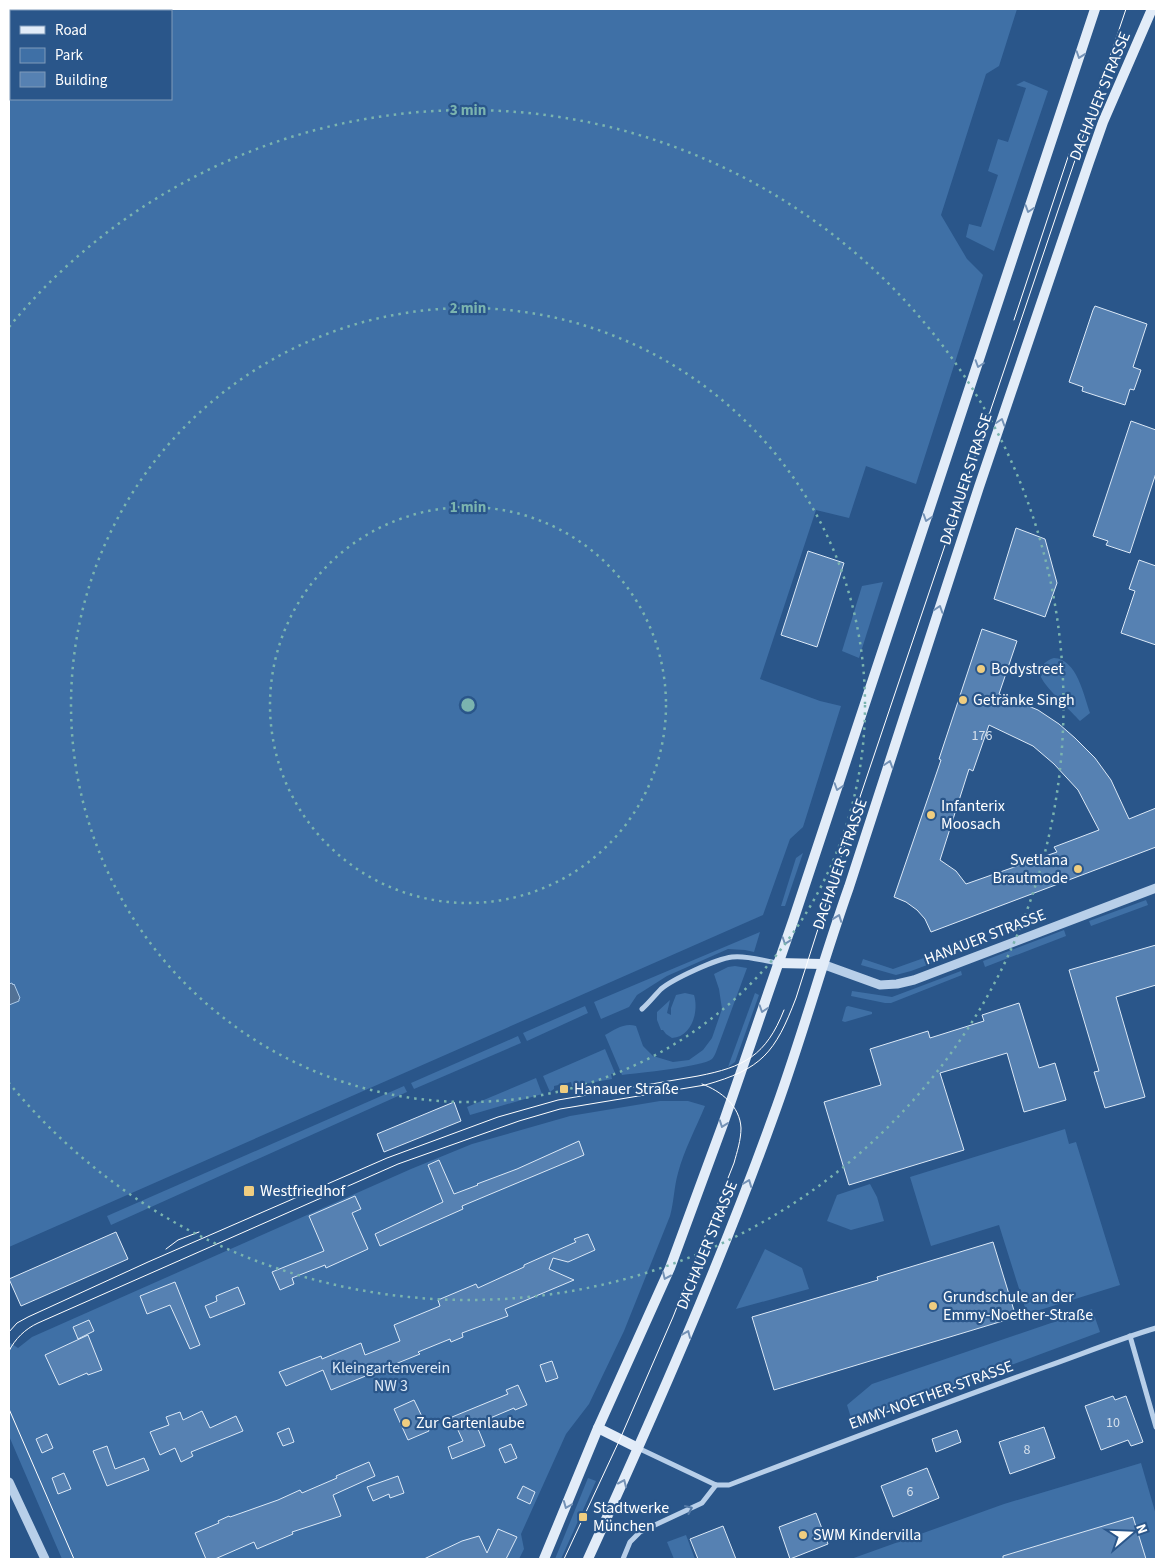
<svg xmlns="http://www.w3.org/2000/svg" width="1165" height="1568" font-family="'Source Sans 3',sans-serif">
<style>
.green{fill:#3f70a6;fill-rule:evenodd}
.water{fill:#527195;stroke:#adcae9}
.building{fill:#5681b2;stroke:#dce9f7;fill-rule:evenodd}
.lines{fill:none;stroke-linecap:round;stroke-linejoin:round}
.minor{stroke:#b8cfe9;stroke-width:5}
.tertiary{stroke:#b8cfe9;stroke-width:9}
.secondary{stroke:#e2ecf8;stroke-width:10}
.tram{stroke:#fff;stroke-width:1}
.oneway{stroke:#7492b6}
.oneway2{stroke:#557aa6}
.ring{fill:none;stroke:#7bb4af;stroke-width:2.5;stroke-dasharray:2.5 5}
.poi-dot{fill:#efcd80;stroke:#2a568a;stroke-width:2}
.labels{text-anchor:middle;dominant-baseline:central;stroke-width:4.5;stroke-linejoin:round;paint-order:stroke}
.number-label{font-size:14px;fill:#d5e0ec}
.street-label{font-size:16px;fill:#fff;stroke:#2a568a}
.poi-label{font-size:16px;fill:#fff;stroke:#2a568a;text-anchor:start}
.park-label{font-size:16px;fill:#dce9f7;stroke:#2a568a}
.centre{fill:#7bb4af;stroke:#2a568a;stroke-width:2.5}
.ring-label{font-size:15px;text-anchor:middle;font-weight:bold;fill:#7bb4af;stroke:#2a568a;stroke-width:4.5;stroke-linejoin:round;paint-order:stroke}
</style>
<rect width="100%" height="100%" fill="#2a568a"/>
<g class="green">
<path d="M9,9h1008l-18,57 -13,8 -45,141 26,44 16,16 -67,209 -50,-18 -17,52 -33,-8 -56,169 60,22 21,5 -38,121 -13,12 -27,76 -754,332zM11,11h160v88h-160z"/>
<path d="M1024,81l24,10 -54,160 -28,-14 3,-13 12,3 17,-52 -10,-4 10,-32 10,3 18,-54 -10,-3z"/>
<path d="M883,582l-24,76 -17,-7 20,-65z"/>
<path d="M1054,658c23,1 30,38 36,55l-10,8c-8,-9 -33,-32 -38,-42 -5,-10 2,-18 12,-21z"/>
<path d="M803,853l-18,53h-4l15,-48z"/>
<path d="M1146,900l2,5 -57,21 -2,-5z"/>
<path d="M1064,930l2,6 -81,31 -2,-6z"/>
<path d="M760,932l-6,20 -9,-2 -17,-1 -61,27 -30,19 -8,12 -28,12 -7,-17z"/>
<path d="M935,954l3,7 -27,10 -15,4 -35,-10 2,-6 30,10z"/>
<path d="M735,966l12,2 -31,84c-1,2 -2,5 -4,7 -10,8 -74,14 -90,16l-17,-40c9,-5 20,-13 31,-9l7,20 10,10 20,6 16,-2 14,-10 9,-12 10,-29 -3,-20 -5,-15 14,-7z"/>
<path d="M961,971l1,4 -71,28h-6l-34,-7 1,-5 40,6z"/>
<path d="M685,993l9,2c5,16 -2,42 -22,43l-6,-4 -3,-4h-2l-4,-10v-8l13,-12 -3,13 4,2v-7l5,-13z"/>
<path d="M755,993l4,2 -24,67 -7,5z"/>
<path d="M585,1006l3,7 -61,28 -4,-8z"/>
<path d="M848,1006l24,6v2l-27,8 -3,-1 4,-14z"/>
<path d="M518,1036l3,7 -107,46 -3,-6z"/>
<path d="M605,1049l10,24 -4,1 1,5 -40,7 -1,-4 -17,4v3l-4,3 -7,-16z"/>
<path d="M536,1078l6,16 -72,21 -3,-8z"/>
<path d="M404,1086l3,6 -296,133 -4,-9z"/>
<path d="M660,1101h28l17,5c-9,22 -21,44 -27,67 -4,14 -4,28 -8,43l-46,115 -35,73 -23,30 -45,100 3,15 -5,10h-457l-53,-123v-94l9,6 14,-11 379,-168 61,-25 98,-28z"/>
<path d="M1065,1129l4,15 7,-2 44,143 -93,29 -28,-89 -68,21 -21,-69z"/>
<path d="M870,1184l7,13 7,24 -33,9 -24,-9 10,-26z"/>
<path d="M765,1249l37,19 7,21 -73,20z"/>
<path d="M1092,1309l8,23 -247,92 -6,-19 25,-21z"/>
<path d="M1141,1463l15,52v44h-10l-13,-42 -128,38 1,4h-155l153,-55z"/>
<path d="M588,1478l8,3 -35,78h-6z"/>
<path d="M686,1535l9,24h-21l-7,-17z"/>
</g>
<path class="water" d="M12,983l1,2 1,-1 6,14 -1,1v2l-10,4v-21z"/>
<g class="building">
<path d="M1095,306l52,18 -14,43 8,3 -7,20 -4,-1 -5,16 -43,-14 1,-4 -14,-5 24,-72z"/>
<path d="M1131,421l25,9v43l-26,80 -24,-8 2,-4 -15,-5z"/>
<path d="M1016,528l29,11 12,44 -12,34 -51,-18z"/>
<path d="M808,551l36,12 -27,84 -36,-12z"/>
<path d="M1139,560l17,6v79l-35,-12 14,-42 -6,-2z"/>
<path d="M982,629l35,12 -18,53 39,16 21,14 16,14 20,20 16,22 18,39 27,-11v39l-225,85 -6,-13 -8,-9 -11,-8 -12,-5 47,-137 -2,-1zM989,725l44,21 21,18 24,26 21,40 -45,17 3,5 -91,32 -10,-13 -16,-11 29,-91 4,2z"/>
<path d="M1156,945v40l-40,12 29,100 -40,11 -11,-36 5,-1 -30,-101z"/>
<path d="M1019,1003l20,65 16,-5 11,37 -42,12 -17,-59 -67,20 24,77 -115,35 -25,-83 57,-17 -11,-36 58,-18 2,7 54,-17 -2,-6z"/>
<path d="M454,1102l7,19 -77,31 -7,-18z"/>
<path d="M579,1141l5,14 -122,51 1,3 -83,37 -5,-12 68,-32 -15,-37 11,-5 15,34 24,-9 -1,-1 40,-15z"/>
<path d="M355,1196l6,13 -9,4 16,36 -42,19 -1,-3 -33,13 2,6 -14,6 -8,-18 52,-21 -15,-35z"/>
<path d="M116,1232l12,27 -107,47 -12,-27z"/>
<path d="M588,1234l7,16 -27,12 -15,-4 -4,11 25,11 -69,29 3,7 -46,17 1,4 -12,5 -1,-3 -32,13 2,2 -89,36 -8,-20 -37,16 -7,-14 42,-16 1,3 39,-16 4,12 35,-14 -6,-16 46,-19 -2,-6 38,-16 2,4 46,-21v-2l52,-23 -2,-3z"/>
<path d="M993,1242l23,75 -242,73 -22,-73 126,-37 -1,-3z"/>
<path d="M175,1282l25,63 -10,4 -20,-44 -23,9 -7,-18z"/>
<path d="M238,1287l7,17 -35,14 -5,-12 12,-5 -1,-5z"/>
<path d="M89,1320l5,11 -16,8 -5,-12z"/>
<path d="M88,1335l14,35 -14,5 -1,-2 -28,12 -14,-30z"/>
<path d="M552,1361l6,17 -12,4 -6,-17z"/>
<path d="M518,1385l9,20 -12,5 -1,-2 -38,16 9,22 -33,13 -4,-12 15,-6 -11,-24 56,-23 -2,-4z"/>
<path d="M1113,1396l2,4 11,-4 17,46 -12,4 -3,-6 -27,10 -16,-44z"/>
<path d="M414,1400l15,31 -21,9 -14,-31z"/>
<path d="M202,1411l8,17 26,-12 7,15 -52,21 2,4 -12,6 -6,-14 -15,7 -10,-23 19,-7 -3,-8 14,-5 3,8z"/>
<path d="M1044,1427l11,31 -45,16 -11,-32z"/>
<path d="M289,1428l5,14 -11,4 -6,-13z"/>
<path d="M957,1430l4,12 -25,10 -4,-13z"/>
<path d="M47,1434l6,14 -11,5 -6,-14z"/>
<path d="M511,1444l6,14 -12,5 -6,-14z"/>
<path d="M107,1446l8,23 29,-11 5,12 -42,16 -14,-35z"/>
<path d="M369,1462l6,14 -42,19 8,21 -49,16 1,2 -36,15 -3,-7 -39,17h-9l-11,-26 24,-10 -1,-2 11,-5 1,1 48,-17 22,-10 2,3 35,-15 -1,-2z"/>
<path d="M927,1468l12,30 -46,19 -12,-31z"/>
<path d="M64,1473l7,16 -13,5 -6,-16z"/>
<path d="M398,1476l6,17 -14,5 -1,-4 -16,7 -6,-14z"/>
<path d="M523,1486l12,6 -5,12 -13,-6z"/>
<path d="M816,1513l12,31 -38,15 -11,-32z"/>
<path d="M1133,1517l13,42h-143v-3z"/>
<path d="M723,1526l13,33h-38l-8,-20z"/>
<path d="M498,1529l19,8 -11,22h-82l38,-18 17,-5 8,17z"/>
</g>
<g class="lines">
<g class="minor">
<path d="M642,1009c7,-6 13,-14 19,-20 12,-10 55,-30 71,-32 15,-2 31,4 46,6"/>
<path d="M1130,1336l26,91"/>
<path d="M638,1448l78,37h13c105,-40 210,-80 316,-118 37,-13 74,-28 111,-39"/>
<path d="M623,1559l7,-17 10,-10 62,-29 14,-18"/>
</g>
<g class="tertiary">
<path d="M822,964l58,21 17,-1 17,-4 242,-92"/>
<path d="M9,1482l36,77"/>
</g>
<g class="secondary">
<path d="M778,963l44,1"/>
<path d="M598,1428l40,20"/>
<path d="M544,1559l54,-131 72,-160 53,-144 71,-206 301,-909"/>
<path d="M588,1559c66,-145 131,-292 185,-442 28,-76 49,-154 76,-230l130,-400 110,-325 14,-40 49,-113"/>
</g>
<g class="tram">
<path d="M1014,320l55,-166"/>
<path d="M166,1249l12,-9 21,-8"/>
<path d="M9,1332l8,-9 11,-6 120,-55 239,-104 111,-41 60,-17 140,-24c46,-9 68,-20 86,-66"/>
<path d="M9,1351c6,-12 16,-22 29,-28l360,-159 121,-43 41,-12 145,-24c57,-16 70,-32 91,-87l64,-201 266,-788"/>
<path d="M9,1409l65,150"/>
<path d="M564,1559l56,-120 53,-122 61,-154c3,-11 7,-23 7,-35 -1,-22 -20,-37 -39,-44"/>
</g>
</g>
<defs><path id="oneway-chevron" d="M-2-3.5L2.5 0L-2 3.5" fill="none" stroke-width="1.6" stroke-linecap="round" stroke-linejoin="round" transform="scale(1.25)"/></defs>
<g class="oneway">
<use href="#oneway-chevron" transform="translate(1080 55) rotate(109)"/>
<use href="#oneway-chevron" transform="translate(1029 209) rotate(108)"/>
<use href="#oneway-chevron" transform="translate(979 364) rotate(108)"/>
<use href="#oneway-chevron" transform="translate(1001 422) rotate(-72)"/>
<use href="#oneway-chevron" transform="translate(927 518) rotate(108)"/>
<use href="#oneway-chevron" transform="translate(939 609) rotate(-72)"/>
<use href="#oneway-chevron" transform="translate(889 764) rotate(-72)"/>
<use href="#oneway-chevron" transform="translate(838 787) rotate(108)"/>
<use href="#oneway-chevron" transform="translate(838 918) rotate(-70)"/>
<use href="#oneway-chevron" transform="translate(786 941) rotate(109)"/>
<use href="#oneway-chevron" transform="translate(763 1009) rotate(108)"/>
<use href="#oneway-chevron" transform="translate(723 1124) rotate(110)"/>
<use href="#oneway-chevron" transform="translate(748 1183) rotate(-69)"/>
<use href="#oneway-chevron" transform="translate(666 1276) rotate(114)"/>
<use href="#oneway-chevron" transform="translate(687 1334) rotate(-67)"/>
<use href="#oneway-chevron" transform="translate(623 1483) rotate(-66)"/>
<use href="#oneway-chevron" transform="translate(567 1505) rotate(112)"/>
</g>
<use class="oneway2" href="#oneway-chevron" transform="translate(689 1509) rotate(-24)"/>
<g class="ring">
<circle cx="468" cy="705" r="198"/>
<circle cx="468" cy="705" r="397"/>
<path d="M9 327A595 595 0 1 1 9 1083"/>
</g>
<g class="poi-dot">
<circle cx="981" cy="669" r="5"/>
<circle cx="963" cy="700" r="5"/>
<circle cx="931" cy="815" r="5"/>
<circle cx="1078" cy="869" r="5"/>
<rect x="559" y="1084" width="10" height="10" rx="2.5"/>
<rect x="243" y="1185" width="12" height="12" rx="2.5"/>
<circle cx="933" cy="1306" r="5"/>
<circle cx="406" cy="1423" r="5"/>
<rect x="578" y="1512" width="10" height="10" rx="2.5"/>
<circle cx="803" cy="1535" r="5"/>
</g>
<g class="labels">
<g class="number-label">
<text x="982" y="736">176</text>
<text x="1113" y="1423">10</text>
<text x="1027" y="1450">8</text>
<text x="910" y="1492">6</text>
</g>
<g class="street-label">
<text transform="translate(1100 96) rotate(-68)">DACHAUER STRASSE</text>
<text transform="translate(966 479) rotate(-72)">DACHAUER STRASSE</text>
<text transform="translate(840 864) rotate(-71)">DACHAUER STRASSE</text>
<text transform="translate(985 937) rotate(-21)">HANAUER STRASSE</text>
<text transform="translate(707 1245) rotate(-68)">DACHAUER STRASSE</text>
<text transform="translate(931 1395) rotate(-20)">EMMY-NOETHER-STRASSE</text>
</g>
<g class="poi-label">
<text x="991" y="669">Bodystreet</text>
<text x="973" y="700">Getränke Singh</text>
<text x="941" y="806">Infanterix<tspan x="941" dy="18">Moosach</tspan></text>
<text x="1068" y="860" text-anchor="end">Svetlana<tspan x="1068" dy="18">Brautmode</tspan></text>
<text x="574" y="1089">Hanauer Straße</text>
<text x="260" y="1191">Westfriedhof</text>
<text x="943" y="1297">Grundschule an der<tspan x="943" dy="18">Emmy-Noether-Straße</tspan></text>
<text x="416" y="1423">Zur Gartenlaube</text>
<text x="593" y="1508">Stadtwerke<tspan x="593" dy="18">München</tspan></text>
<text x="813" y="1535">SWM Kindervilla</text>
</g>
<g class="park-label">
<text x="391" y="1368">Kleingartenverein<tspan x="391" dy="18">NW 3</tspan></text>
</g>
</g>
<circle cx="468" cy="705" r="8" class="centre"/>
<g class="ring-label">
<text x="468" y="115">3 min</text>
<text x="468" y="313">2 min</text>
<text x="468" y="512">1 min</text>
</g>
<rect width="1165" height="1568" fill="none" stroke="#ffffff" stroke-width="20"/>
<rect x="10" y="10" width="162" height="90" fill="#2a568a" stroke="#7f9ab9"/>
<rect x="20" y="26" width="25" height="8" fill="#e2ecf8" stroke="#7f9ab9"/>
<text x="55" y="35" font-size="15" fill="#ffffff">Road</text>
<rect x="20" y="48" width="25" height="15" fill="#3f70a6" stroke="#7f9ab9"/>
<text x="55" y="60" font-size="15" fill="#ffffff">Park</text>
<rect x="20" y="72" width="25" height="15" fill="#5681b2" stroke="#7f9ab9"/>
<text x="55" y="85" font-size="15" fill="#ffffff">Building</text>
<g transform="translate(1130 1533) rotate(71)" stroke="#2a568a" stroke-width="4" paint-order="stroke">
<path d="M0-4L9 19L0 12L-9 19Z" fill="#ffffff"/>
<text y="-8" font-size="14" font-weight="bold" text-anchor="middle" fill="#ffffff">N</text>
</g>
</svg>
